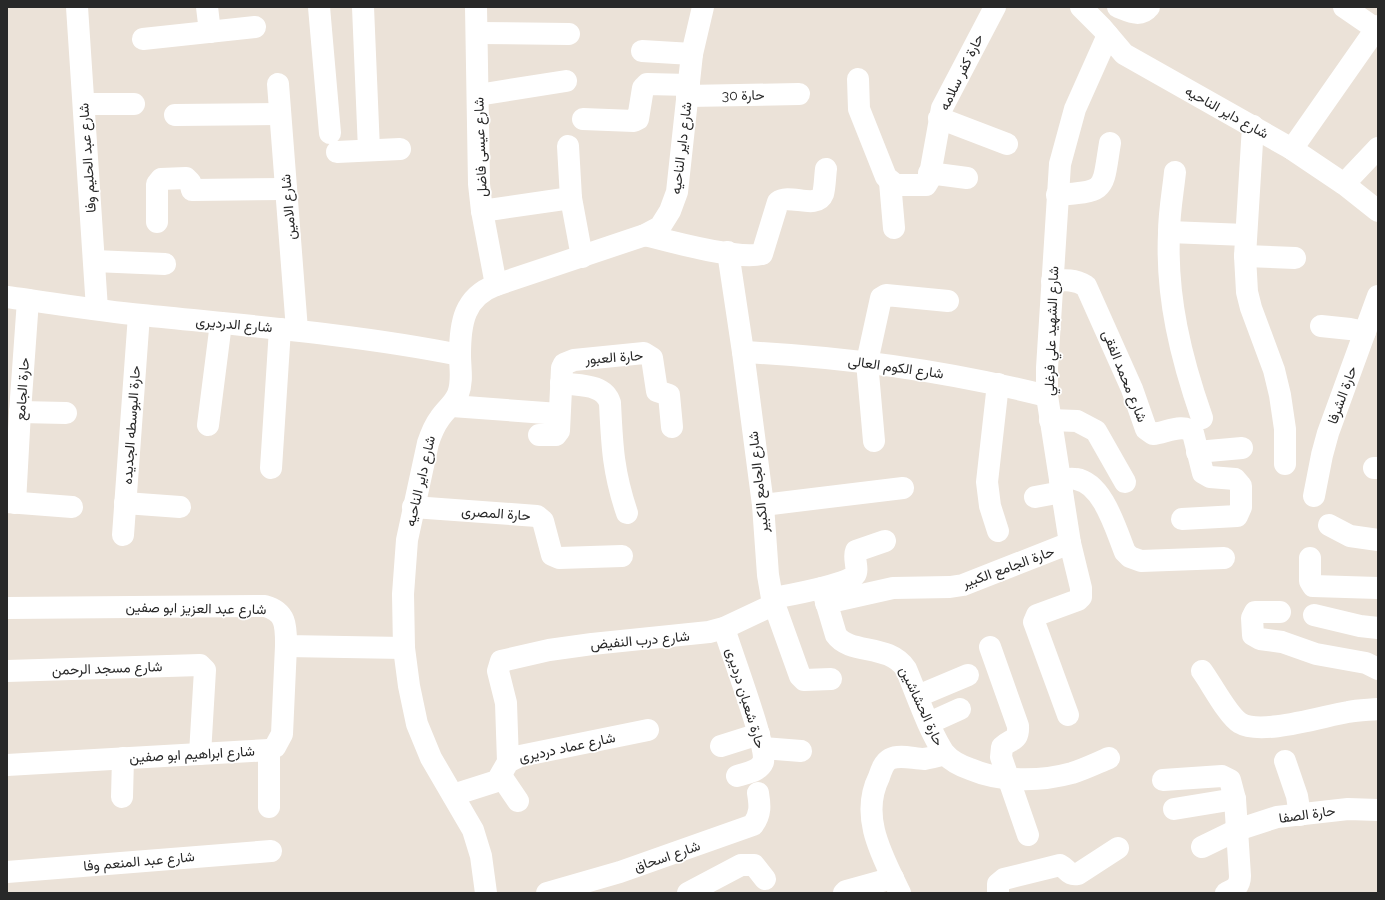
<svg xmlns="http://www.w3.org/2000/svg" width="1385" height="900" font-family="Raleway,Vazirmatn,sans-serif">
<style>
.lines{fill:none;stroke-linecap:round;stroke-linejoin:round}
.minor{stroke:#fff;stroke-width:22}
.labels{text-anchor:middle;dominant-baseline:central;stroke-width:3.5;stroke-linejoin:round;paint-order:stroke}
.street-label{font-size:14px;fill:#282828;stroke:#fff}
</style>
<rect width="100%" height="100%" fill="#ebe2d8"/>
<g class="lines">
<g class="minor">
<path d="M77,7l20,302"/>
<path d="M207,7l3,25"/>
<path d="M319,7l11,126"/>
<path d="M363,7l6,143"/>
<path d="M476,7l3,177 3,27 14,74"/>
<path d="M1081,7l21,21 22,26 168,95 52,35 34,27"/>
<path d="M1118,7c11,4 22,11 31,0"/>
<path d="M1344,7l32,22"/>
<path d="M477,33l92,1"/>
<path d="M143,39l112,-12"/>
<path d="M642,51l50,3"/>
<path d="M858,79l1,30 27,68 10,8h30l3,-5 13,-72 53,-101"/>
<path d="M278,84l19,246"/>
<path d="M478,95l88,-14"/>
<path d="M687,96l112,-2"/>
<path d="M84,104h50"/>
<path d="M175,115l105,-1"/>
<path d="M939,118l68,26"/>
<path d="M583,119l51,2 4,-2 5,-31 4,-4 42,1"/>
<path d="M1253,126l-8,130 2,36 4,16 23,62 6,25 5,34v35"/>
<path d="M568,146l3,52 11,59"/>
<path d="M1292,149l86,-123"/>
<path d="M337,152l63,-3"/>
<path d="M1175,172c-2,20 -6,40 -6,61 -3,64 12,125 33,185"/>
<path d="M929,173l38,5"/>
<path d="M890,182l4,46"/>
<path d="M1344,184l34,-36"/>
<path d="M1057,195c51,-4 45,-4 53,-52"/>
<path d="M482,211l89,-13"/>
<path d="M157,222v-38l4,-5 25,-1 4,4 2,8 94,-1"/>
<path d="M1169,232l77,3"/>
<path d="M645,235c27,7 92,25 117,19l16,-52c11,-9 39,8 45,-8 2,-7 2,-18 3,-25"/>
<path d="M728,252l15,100 20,153 5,70 4,23 28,78 4,4 27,-1"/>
<path d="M1245,256l50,2"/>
<path d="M94,261l71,3"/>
<path d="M1052,281c13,-1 22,-2 34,5l46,103 14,40 7,5c12,-1 31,-12 40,-1l10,40 7,4 25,2 6,7v21l-4,9 -55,3"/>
<path d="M7,297c45,6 90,14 135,18 106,11 213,19 318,40"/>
<path d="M1321,326l29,3 15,3"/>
<path d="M743,352c103,5 204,19 304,44"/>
<path d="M561,383c17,3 43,0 49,20 2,42 3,69 17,110"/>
<path d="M998,384l-11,98 3,24 8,25"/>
<path d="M452,406l107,8"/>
<path d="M20,412l46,1"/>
<path d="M1050,420l27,1 19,10 29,51"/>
<path d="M208,425l13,-102"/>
<path d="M539,435h17l3,-4 3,-63 2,-4 10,-4 70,-7 8,5 5,33 12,4 3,32"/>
<path d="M874,441l-7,-79 14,-64 5,-3 62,6"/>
<path d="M1197,452l45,-4"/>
<path d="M271,468l9,-139"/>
<path d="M1374,468h4"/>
<path d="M1060,480c5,-1 11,-2 16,-1 27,4 40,51 49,73l5,5 11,4 83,-3"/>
<path d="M1314,496l8,-41 6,-22 50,-137"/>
<path d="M1035,497l27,-5"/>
<path d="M7,502l65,5"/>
<path d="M15,503l5,-91 8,-112"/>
<path d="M125,503l55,4"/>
<path d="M763,505l140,-17"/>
<path d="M413,507l124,9 6,5 9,34 7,3 63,-2"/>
<path d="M1329,525l21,11 28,4"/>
<path d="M123,535l16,-220"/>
<path d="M1310,558v23l3,5 65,2"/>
<path d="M822,588l14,47c14,20 53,8 70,34 11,26 22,60 38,84 6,7 17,13 26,16 31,13 69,13 102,4 13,-4 25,-10 37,-15"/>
<path d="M772,598c13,-2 78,-14 83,-23 4,-6 -2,-17 1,-24l29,-10"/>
<path d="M826,603l67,-15 57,-1 13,-2 107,-42"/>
<path d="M7,608l258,-2c22,6 21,21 21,40l118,2"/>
<path d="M1280,612h-25l-3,6 1,17 7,4 22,3 34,12 50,9 12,6"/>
<path d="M1314,615l46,11 18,2"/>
<path d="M724,628c6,21 44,121 39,134 -4,10 -18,11 -26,14"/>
<path d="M990,647l28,79c1,16 -7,12 -16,21l-1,10 27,78"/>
<path d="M7,671l193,-6 5,5 -5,84"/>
<path d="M1202,671c9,12 26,45 38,52 21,13 83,-7 108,-11 10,-2 20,-2 30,-3"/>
<path d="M918,696l50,-21"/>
<path d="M1068,715l-34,-93 3,-7 41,-15 3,-3v-9l-11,-45 -8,-51 -15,-96v-28l13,-204 15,-55 33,-74"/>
<path d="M929,723l31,-14"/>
<path d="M721,746l38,-12"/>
<path d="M763,748l38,3"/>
<path d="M269,750v57"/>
<path d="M1285,761l12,35 3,19"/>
<path d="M508,762l-2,-59 -8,-32 3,-10 48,-11 43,-6 117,-12 15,-4 51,-24"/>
<path d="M7,765l262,-15 6,-3 7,-13 4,-88"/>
<path d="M501,776l17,25"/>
<path d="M1163,780l59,-4 8,4 5,19 5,77c0,10 -5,13 -14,17"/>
<path d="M453,795l44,-14 11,-19 12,-6 128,-26"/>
<path d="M122,797l1,-39"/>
<path d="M1174,809l61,-10"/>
<path d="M1202,847l35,-17 40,-13 71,-8 30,1"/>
<path d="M7,872l264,-21"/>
<path d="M486,893l-5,-37 -8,-26 -42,-72 -14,-34 -8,-38 -5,-38 -1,-54 4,-54 21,-97c3,-9 6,-17 12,-25 6,-9 14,-14 18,-24 5,-13 2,-26 2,-39 0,-32 4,-58 36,-70l149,-50 15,-8 10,-16 7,-19 15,-138 11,-47"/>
<path d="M547,893l73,-21 133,-47c8,-11 7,-20 5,-32"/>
<path d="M688,893l53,-28h13l11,14"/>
<path d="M844,893l2,-2 47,-13"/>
<path d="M900,893c-17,-36 -41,-76 -21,-116 2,-6 5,-15 11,-18 10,-5 24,0 34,0 7,-1 14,-3 21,-5"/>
<path d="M998,893v-9l6,-5 56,-14c8,4 8,11 18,9l40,-26"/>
</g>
</g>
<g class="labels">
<g class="street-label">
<text transform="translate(961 72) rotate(-64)">حارة كفر سلامه</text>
<text transform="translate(743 95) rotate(-1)">حارة 30</text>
<text transform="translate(1227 112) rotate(29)">شارع داير الناحيه</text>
<text transform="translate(480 147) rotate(-92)">شارع عيسى فاضل</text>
<text transform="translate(681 148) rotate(-83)">شارع داير الناحيه</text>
<text transform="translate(87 158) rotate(-94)">شارع عبد الحليم وفا</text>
<text transform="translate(288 207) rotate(-95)">شارع الامين</text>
<text transform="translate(234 324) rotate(5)">شارع الدرديرى</text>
<text transform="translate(1051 331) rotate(-88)">شارع الشهيد علي فرغلي</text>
<text transform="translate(614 357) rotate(-4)">حارة العبور</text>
<text transform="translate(896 367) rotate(8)">شارع الكوم العالى</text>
<text transform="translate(1125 376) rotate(68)">شارع محمد الفقى</text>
<text transform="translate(22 389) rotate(-86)">حارة الجامع</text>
<text transform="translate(1342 395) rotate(-70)">حارة الشرفا</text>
<text transform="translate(131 425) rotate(-86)">حارة البوسطه الجديده</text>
<text transform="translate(420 481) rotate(-77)">شارع داير الناحيه</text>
<text transform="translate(758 482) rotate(-96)">شارع الجامع الكبير</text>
<text transform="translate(496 513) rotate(4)">حارة المصرى</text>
<text transform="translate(1008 567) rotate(-20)">حارة الجامع الكبير</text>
<text transform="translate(196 608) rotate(1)">شارع عبد العزيز ابو صفين</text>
<text transform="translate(640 640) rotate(-5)">شارع درب النفيض</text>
<text transform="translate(107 668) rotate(-2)">شارع مسجد الرحمن</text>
<text transform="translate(746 698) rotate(73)">حارة شعبان درديرى</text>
<text transform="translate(922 706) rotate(65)">حارة الحشاشين</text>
<text transform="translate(567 747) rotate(-12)">شارع عماد درديرى</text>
<text transform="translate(192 754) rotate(-3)">شارع ابراهيم ابو صفين</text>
<text transform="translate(1307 814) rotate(-8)">حارة الصفا</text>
<text transform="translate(667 856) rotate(-19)">شارع اسحاق</text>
<text transform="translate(139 861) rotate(-5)">شارع عبد المنعم وفا</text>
</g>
</g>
<rect width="1385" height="900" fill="none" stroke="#282828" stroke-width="16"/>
</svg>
